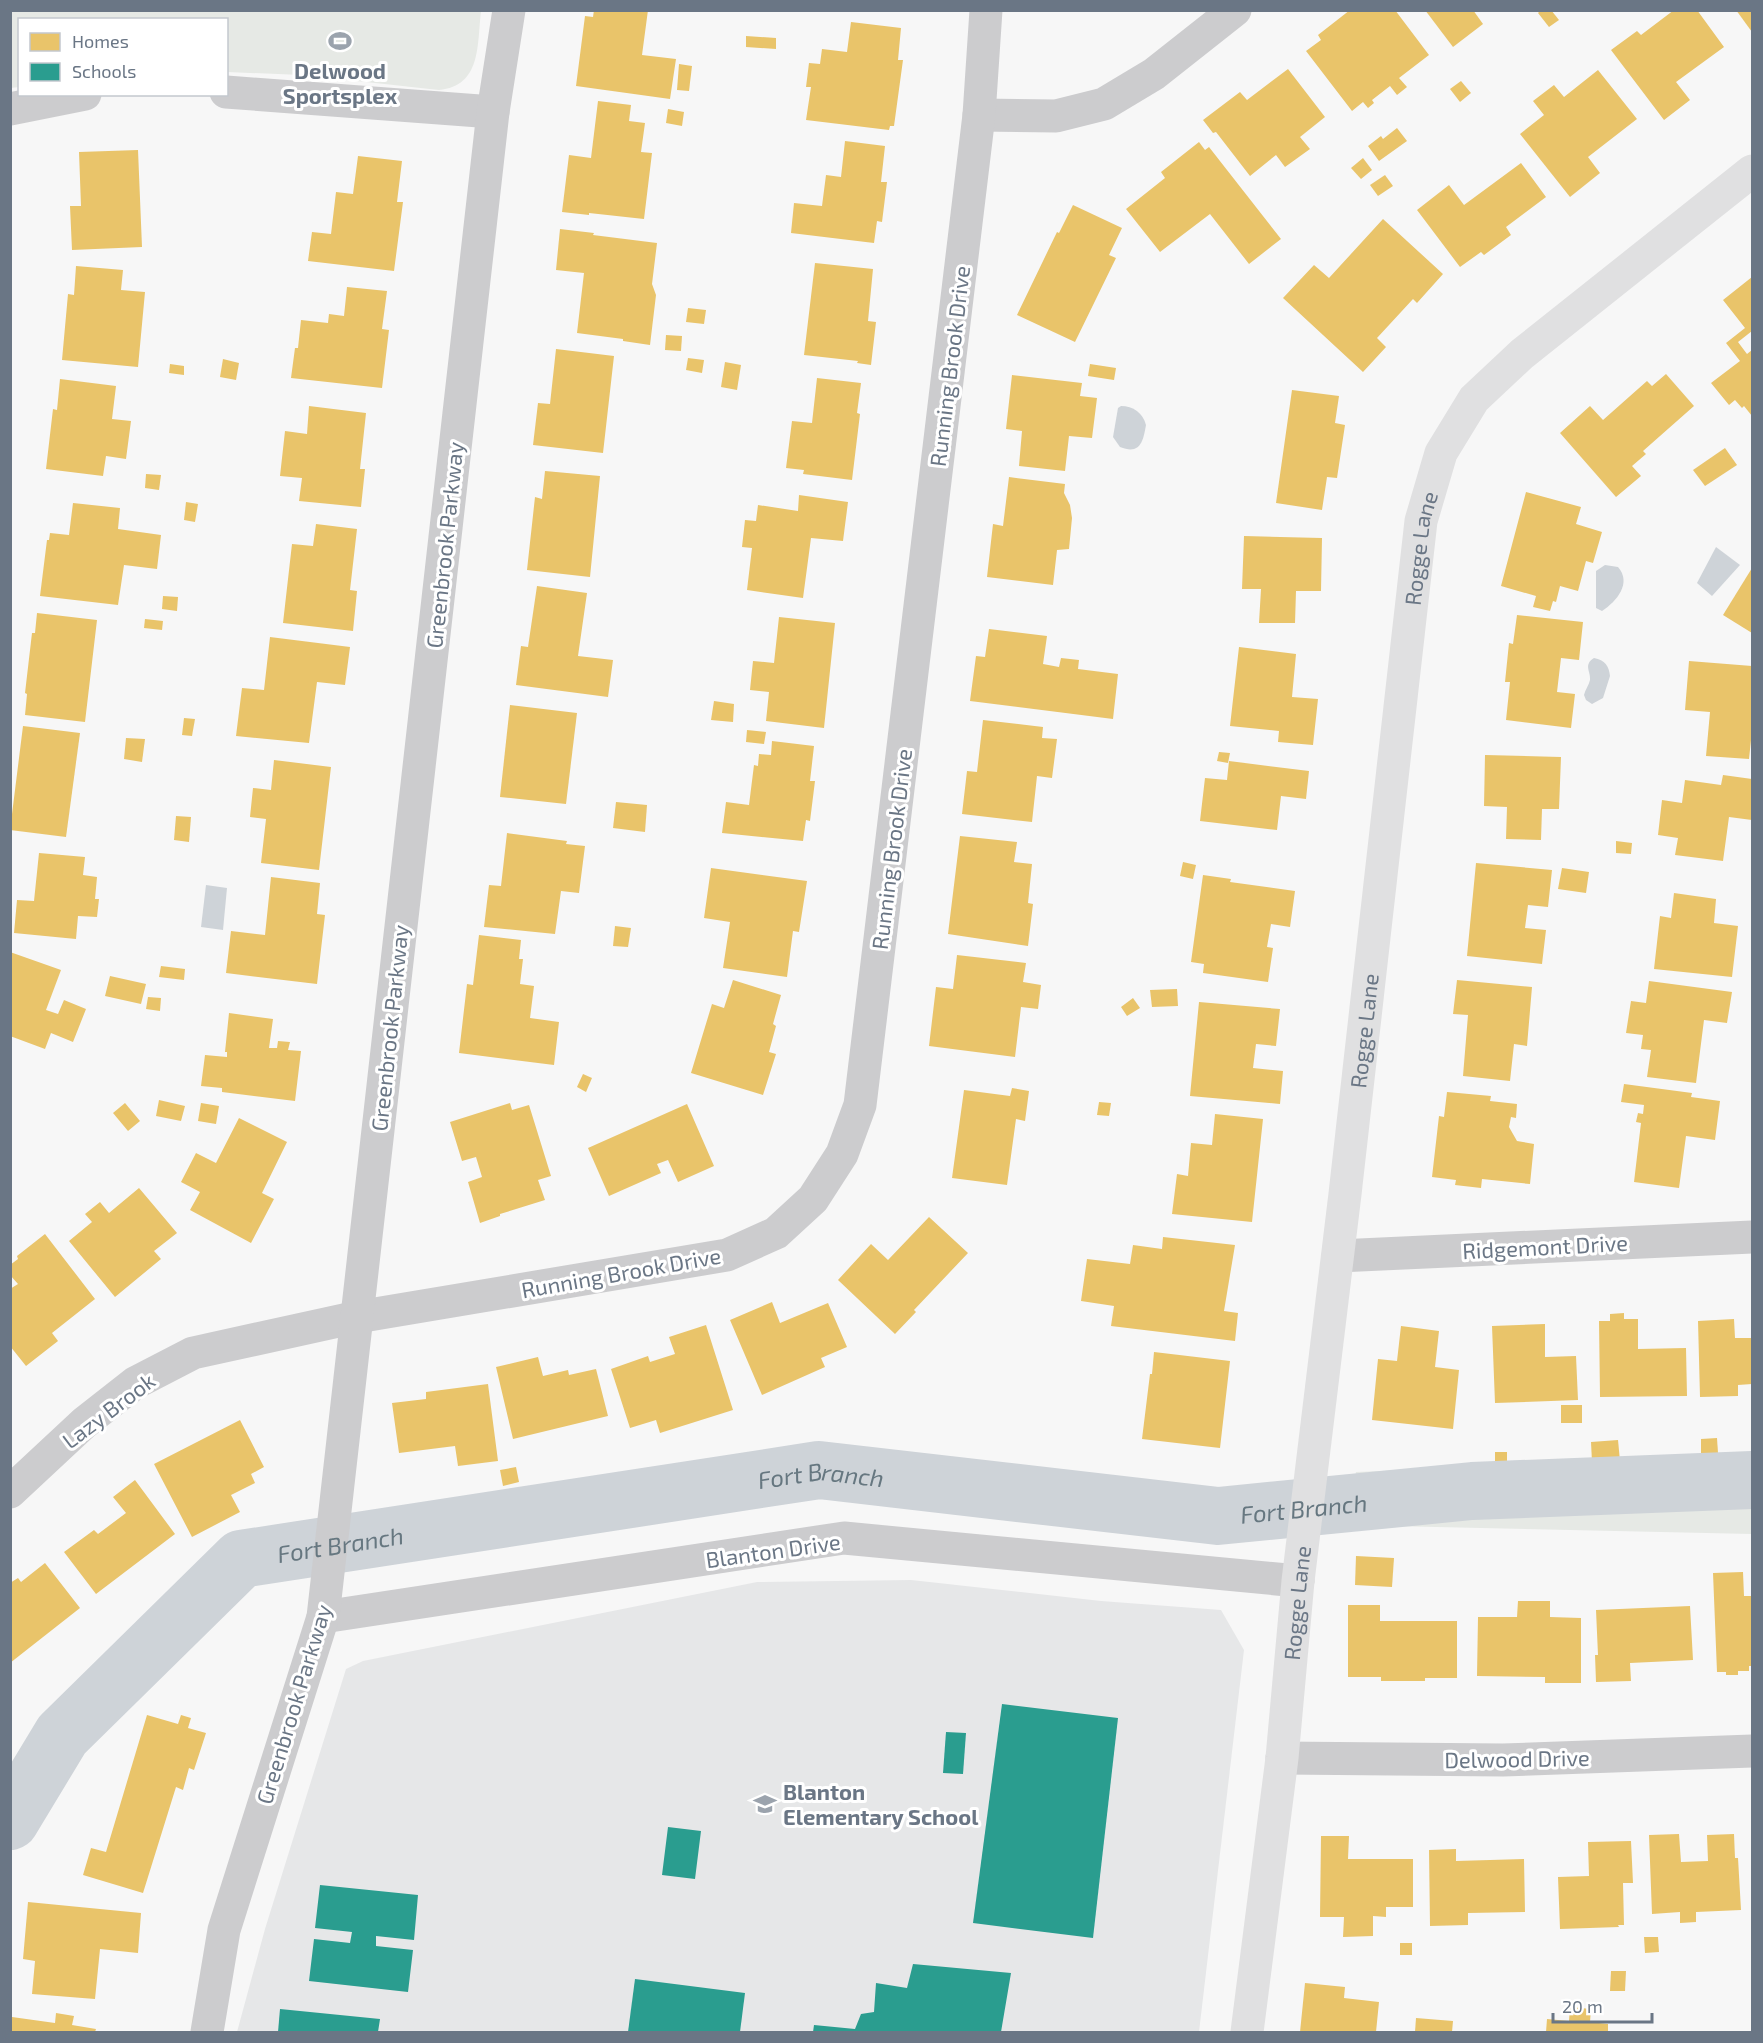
<svg xmlns="http://www.w3.org/2000/svg" width="1763" height="2043" font-family="'Exo 2',sans-serif">
<style>
.built{fill:#e6e7e8}
.green{fill:#e6e9e5}
.water{fill:#ced3d8}
.homes{fill:#e9c46a}
.schools{fill:#2a9d8f}
.lines{fill:none;stroke-linecap:round;stroke-linejoin:round}
.river{stroke:#ced3d8;stroke-width:58}
.street{stroke:#ccccce;stroke-width:33}
.secondary{stroke:#e0e0e1;stroke-width:33}
.labels{text-anchor:middle;dominant-baseline:central;stroke-width:6;stroke-linejoin:round;paint-order:stroke}
.poi-label{font-size:22px;font-weight:bold;fill:#6a7685;stroke:#fff}
.street-label{font-size:22px;fill:#6a7685;stroke:#fff}
.water-label{font-size:24px;font-style:italic;fill:#667780;stroke:#fff}
</style>
<rect width="100%" height="100%" fill="#f7f7f7"/>
<path class="built" d="M911,1580l190,21 120,9 23,40 -45,382h-962l28,-103 81,-260 17,-8 394,-79z"/>
<g class="green">
<path d="M11,10h470v1c-4,33 1,75 -42,79l-137,-15 -75,-3 -1,-52h-206l-1,67 -8,1z"/>
<path d="M1752,1456v78l-406,-9 10,-53z"/>
</g>
<g class="water">
<path d="M1121,406c12,0 22,7 25,19 -3,17 -6,30 -26,22l-7,-10 5,-29z"/>
<path d="M1716,547l24,18 -28,31 -15,-13z"/>
<path d="M1605,565l13,2c14,16 -1,34 -16,44l-6,-3v-37z"/>
<path d="M1594,658c11,2 15,8 16,18l-7,22 -11,6 -6,-4 -2,-5c1,-5 5,-10 6,-15 1,-9 -7,-15 4,-22z"/>
<path d="M206,885l21,3 -4,42 -22,-3z"/>
</g>
<g class="homes">
<path d="M594,10h54l-6,45 34,4 -6,40 -94,-13 9,-70 8,1z"/>
<path d="M1350,10h45l34,45 -30,23 8,9 -10,8 -7,-9 -18,14 2,3 -6,5 -5,-6 -11,9 -46,-60 15,-11 -3,-5z"/>
<path d="M1425,10h48l10,14 -30,23z"/>
<path d="M1541,10h10l8,10 -10,7 -11,-14z"/>
<path d="M1674,10h23l27,37 -48,35 14,18 -26,20 -53,-70 26,-19 4,4z"/>
<path d="M1736,10h16v22z"/>
<path d="M851,22l50,6 -3,32h5l-9,66h-4l-1,4 -83,-10 5,-33h-5l3,-24 11,1 2,-15 25,3z"/>
<path d="M746,36l30,2v11l-30,-2z"/>
<path d="M679,64l13,2 -3,25 -12,-1z"/>
<path d="M1288,69l37,48 -25,20 10,12 -25,18 -9,-12 -26,21 -34,-44 -3,1 -10,-13 37,-28 7,8z"/>
<path d="M1598,70l39,49 -49,38 12,16 -30,24 -50,-63 24,-19 -11,-14 21,-16 10,12z"/>
<path d="M1461,81l10,12 -11,9 -10,-13z"/>
<path d="M598,101l33,4 -2,16 16,2 -4,29 11,1 -8,66 -55,-6v2l-27,-3 7,-57 22,3z"/>
<path d="M668,109l16,3 -2,14 -16,-3z"/>
<path d="M1397,128l10,13 -28,20 -11,-15 13,-10 2,3z"/>
<path d="M845,141l40,5 -4,36h6l-5,40 -5,-1 -3,22 -83,-10 3,-30 28,3 4,-31 15,2z"/>
<path d="M1199,142l6,8 4,-3 72,92 -32,25 -39,-50 -50,38 -34,-43 39,-31 -4,-6z"/>
<path d="M138,150l4,97 -70,3 -2,-44h11l-2,-54z"/>
<path d="M358,156l44,5 -5,41h6l-9,69 -86,-10 4,-29 19,2 5,-42 17,2z"/>
<path d="M1363,158l9,12 -11,9 -10,-11z"/>
<path d="M1521,163l25,34 -40,30 5,8 -27,20 -3,-3 -21,15 -43,-57 32,-25 15,20z"/>
<path d="M1385,175l8,11 -15,10 -8,-11z"/>
<path d="M1073,205l49,23 -13,27 7,3 -41,84 -58,-27 40,-83 2,1z"/>
<path d="M1383,219l60,55 -26,29 -4,-4 -36,39 9,9 -23,25 -80,-74 31,-33 15,13z"/>
<path d="M560,229l34,4 -1,2 64,8 -5,41 4,11 -6,50 -27,-4v-2l-46,-6 7,-60 -28,-3z"/>
<path d="M815,263l58,6 -5,52 8,1 -5,43 -14,-2 1,-2 -54,-6z"/>
<path d="M76,266l47,4 -2,20 24,2 -7,75 -76,-7 6,-66 6,1z"/>
<path d="M1752,277v54l-14,11 9,12 5,-4v66l-8,-10 -2,2 -7,-8 -6,5 -18,-22 29,-22 -14,-18 19,-15 -22,-28z"/>
<path d="M347,287l40,4 -5,38 7,1 -7,58 -91,-10 4,-30h3l3,-28 27,3 1,-9 15,2z"/>
<path d="M688,308l18,2 -2,14 -18,-2z"/>
<path d="M666,335l16,1 -1,15 -16,-1z"/>
<path d="M556,349l58,7 -11,97 -70,-8 5,-42 12,1z"/>
<path d="M688,358l16,2 -2,13 -16,-3z"/>
<path d="M223,359l16,4 -3,17 -16,-3z"/>
<path d="M725,362l16,3 -4,25 -16,-3z"/>
<path d="M170,364l14,2v9l-15,-2z"/>
<path d="M1090,364l26,4 -2,12 -26,-4z"/>
<path d="M1666,374l28,32 -51,45 3,3 -14,12 9,10 -25,21 -56,-64 30,-27 13,14 44,-39 5,5z"/>
<path d="M1012,375l70,8 -2,13 17,2 -5,40 -23,-2 -4,35 -46,-5 3,-35 -16,-2z"/>
<path d="M817,378l44,5 -4,30 3,1 -8,66 -49,-6 1,-4 -18,-2 6,-47 20,2z"/>
<path d="M60,379l56,7 -4,33 19,2 -5,38 -20,-3 -3,20 -57,-7 7,-60 4,1z"/>
<path d="M1292,390l47,6 -4,27 10,2 -8,53 -10,-1 -5,33 -46,-7z"/>
<path d="M309,406l57,7 -6,56h5l-4,38 -62,-6 3,-23 -22,-2 5,-45 22,3z"/>
<path d="M1725,448l12,17 -32,21 -12,-16z"/>
<path d="M545,471l55,5 -10,101 -63,-7 8,-73 7,2z"/>
<path d="M146,474l15,1 -2,15 -14,-2z"/>
<path d="M1009,477l56,7 -1,9 6,12 2,13 -3,31 -12,1 -4,35 -66,-8 6,-53 10,2z"/>
<path d="M1526,492l55,15 -5,17 26,8 -9,31 -7,-2 -8,30 -18,-5 -4,16 -3,-1 -3,10 -17,-4 3,-11 -35,-10z"/>
<path d="M799,495l49,7 -5,39 -32,-3 -8,60 -56,-8 5,-42 -10,-1 3,-27 11,1 2,-16 40,6z"/>
<path d="M186,502l12,2 -3,18 -11,-2z"/>
<path d="M73,503l47,5 -2,21 43,6 -4,34 -33,-4 -6,40 -78,-9 7,-56h2l1,-7 19,2z"/>
<path d="M316,524l41,5 -7,61 7,1 -4,40 -70,-8 9,-79 21,2z"/>
<path d="M1244,536l78,2 -1,53h-25l-1,32h-36l2,-34h-19z"/>
<path d="M1752,568v65l-29,-18z"/>
<path d="M537,586l50,7 -9,63 35,4 -5,37 -92,-12 5,-39 7,1z"/>
<path d="M163,596l15,1 -1,14 -15,-2z"/>
<path d="M37,613l60,7 -12,102 -60,-7 2,-21 -2,-1 7,-60h3z"/>
<path d="M1517,615l66,7 -4,38 -18,-2 -4,34 18,2 -4,34 -65,-8 4,-38h-5l4,-39 4,1z"/>
<path d="M779,617l56,6 -11,105 -58,-7 3,-29 -19,-2 3,-29 21,2z"/>
<path d="M145,619l18,2 -1,9 -18,-2z"/>
<path d="M989,629l58,7 -4,28 16,3 2,-9 18,2 -1,9 40,5 -5,45 -143,-18 6,-45 9,1z"/>
<path d="M270,637l80,10 -5,38 -28,-3 -8,61 -73,-7 6,-48 22,2z"/>
<path d="M1239,647l57,7 -4,43 26,2 -5,46 -35,-3 1,-11 -49,-5z"/>
<path d="M1689,661l63,5v65l-3,28 -43,-3 4,-44 -25,-2z"/>
<path d="M714,701l20,3 -1,18 -22,-2z"/>
<path d="M510,705l67,8 -11,91 -66,-7z"/>
<path d="M184,718l11,1 -3,17 -10,-1z"/>
<path d="M983,720l60,7 -1,11 15,1 -5,39 -15,-2 -5,46 -70,-8 5,-43 10,1z"/>
<path d="M23,726l57,7 -14,104 -56,-7z"/>
<path d="M747,730l19,2 -2,12 -18,-2z"/>
<path d="M126,738l19,1 -3,23 -18,-3z"/>
<path d="M772,741l42,5 -4,35h5l-5,40 -4,-1 -3,21 -81,-8 4,-31 23,3 5,-40 4,1 1,-12 12,1z"/>
<path d="M1219,752l11,1 -2,10 -11,-2z"/>
<path d="M1485,755l76,2 -2,52h-17l-1,31 -35,-1 1,-32 -23,-1z"/>
<path d="M274,760l57,7 -12,103 -58,-7 5,-44 -16,-2 3,-29 18,2z"/>
<path d="M1229,761l80,10 -3,28 -25,-3 -4,34 -77,-9 5,-43 22,2z"/>
<path d="M1723,775l29,4v41l-23,-3 -6,44 -48,-6 3,-17 -20,-3 4,-35 20,3 3,-23 36,5z"/>
<path d="M616,802l31,3 -2,27 -32,-4z"/>
<path d="M176,816l15,1 -2,25 -15,-2z"/>
<path d="M507,833l60,8 -1,3 19,2 -6,47 -18,-2 -6,43 -71,-7 5,-42 12,1z"/>
<path d="M960,836l57,6 -3,20 18,2 -4,39 5,1 -5,42 -80,-12z"/>
<path d="M1616,841l16,2 -1,11 -15,-1z"/>
<path d="M39,853l46,4 -2,18 14,2 -2,22h4l-2,18 -19,-1 -2,23 -62,-6 3,-33 17,1z"/>
<path d="M1183,862l13,3 -3,14 -13,-3z"/>
<path d="M1476,863l76,7 -4,37 -20,-2 -3,23 21,2 -4,34 -75,-8z"/>
<path d="M711,868l96,13 -8,51 -6,-1 -6,46 -64,-9 7,-46 -26,-4z"/>
<path d="M1562,868l27,4 -3,21 -28,-4z"/>
<path d="M1203,875l28,4 -1,3 65,9 -5,36 -19,-3 -4,23 6,1 -5,34 -65,-9 1,-9 -13,-2z"/>
<path d="M271,877l49,6 -3,31 8,1 -8,69 -91,-11 5,-42 34,4z"/>
<path d="M1674,893l42,6 -2,24 24,3 -6,51 -78,-8 6,-53 11,2z"/>
<path d="M615,926l16,2 -3,19 -15,-1z"/>
<path d="M479,935l42,5 -2,19h4l-3,25 14,2 -4,32 29,4 -5,43 -95,-12 8,-69 6,1z"/>
<path d="M10,952l51,18 -15,40 12,4 6,-14 22,9 -13,33 -22,-9 -6,16 -35,-13z"/>
<path d="M957,955l69,8 -3,19 18,3 -3,24 -17,-2 -6,50 -86,-11 7,-59 17,2z"/>
<path d="M161,966l24,3 -1,11 -25,-3z"/>
<path d="M110,976l36,8 -5,20 -36,-8z"/>
<path d="M733,980l48,15 -8,29 3,2 -7,26 7,2 -13,41 -72,-22 21,-69 12,4z"/>
<path d="M1457,980l75,7 -5,59 -13,-2 -4,37 -47,-5 5,-61 -15,-1z"/>
<path d="M1649,981l83,11 -5,31 -23,-3 -8,63 -49,-6 4,-27 -10,-1 2,-14 -17,-2 5,-32 15,2z"/>
<path d="M1177,989l1,17 -26,1 -2,-17z"/>
<path d="M148,997l13,1 -1,13 -14,-2z"/>
<path d="M1133,998l7,10 -13,8 -6,-9z"/>
<path d="M1199,1002l81,7 -4,37 -20,-2 -3,24 30,3 -3,33 -90,-8z"/>
<path d="M229,1013l44,6 -4,29h8l1,-7 12,1 -2,8 13,1 -6,50 -73,-9v-4l-21,-2 4,-31 22,2v-5h-2z"/>
<path d="M583,1074l9,4 -6,14 -9,-5z"/>
<path d="M1624,1084l68,9 -1,4 29,4 -5,39 -29,-4 -7,52 -45,-6 7,-59 -5,-1 2,-9 5,1 1,-9 -23,-3z"/>
<path d="M1012,1088l17,3 -4,30 -9,-2 -9,66 -55,-7 12,-88 46,6z"/>
<path d="M1447,1092l44,4 -1,5 27,3 -1,14 -5,-1 -2,10 8,14 17,3 -4,40 -48,-5 -1,9 -26,-3 1,-5 -24,-3 7,-61 5,1z"/>
<path d="M159,1100l26,6 -4,15 -25,-5z"/>
<path d="M1099,1102l12,1 -2,13 -12,-1z"/>
<path d="M125,1103l15,18 -12,10 -15,-18z"/>
<path d="M201,1103l18,3 -3,18 -18,-3z"/>
<path d="M510,1103l2,7 17,-5 22,71 -13,4 7,20 -45,14v2l-20,7 -12,-41 14,-5 -6,-20 -14,4 -12,-39z"/>
<path d="M687,1104l27,62 -36,16 -10,-22 -11,4 4,9 -52,23 -21,-48z"/>
<path d="M1215,1114l48,5 -11,103 -80,-8 5,-40 11,2 3,-33 21,2z"/>
<path d="M239,1118l48,24 -25,51 12,6 -23,44 -61,-33 10,-18 -19,-10 15,-29 20,10z"/>
<path d="M139,1188l38,45 -23,18 7,8 -46,38 -46,-56 23,-19 -7,-8 15,-12 9,11z"/>
<path d="M929,1217l39,36 -54,57 2,2 -21,22 -57,-54 33,-36 17,16z"/>
<path d="M45,1234l50,65 -43,34 6,8 -32,25 -16,-20v-57l8,-5 -8,-9v-10l8,-6 -1,-3z"/>
<path d="M1163,1237l72,8 -11,66 14,2 -3,28 -124,-15 3,-20 -33,-5 6,-42 43,5 3,-19 29,4z"/>
<path d="M772,1302l8,21 48,-20 19,44 -26,11 4,9 -63,28 -32,-75z"/>
<path d="M1624,1313v6h14v30l48,-1 1,48 -87,1 -1,-76h11v-7z"/>
<path d="M1734,1319l1,19h17v46l-14,1v11l-38,1 -2,-76z"/>
<path d="M1545,1324v33l31,-1 2,44 -83,3 -3,-77z"/>
<path d="M706,1325l27,85 -73,23 -4,-13 -26,8 -19,-59 37,-13 2,6 25,-8 -6,-17z"/>
<path d="M1401,1326l38,5 -4,36 24,3 -6,59 -81,-9 6,-61 19,2z"/>
<path d="M1154,1352l76,9 -10,87 -78,-9 8,-65h2z"/>
<path d="M538,1357l5,19 25,-6 1,5 27,-6 12,47 -95,23 -17,-72z"/>
<path d="M488,1384l10,77 -40,5 -3,-20 -56,7 -7,-50 34,-4v-7z"/>
<rect x="1561" y="1405" width="21" height="18"/>
<path d="M240,1420l24,47 -13,7 4,9 -24,12 9,17 -48,25 -38,-73z"/>
<path d="M1717,1438l1,15h-17v-14z"/>
<path d="M1618,1440l2,21 -28,1 -1,-20z"/>
<path d="M1495,1452h12v10l-12,-1z"/>
<path d="M516,1467l3,15 -16,4 -3,-16z"/>
<path d="M135,1480l40,54 -79,60 -32,-42 30,-22 4,4 28,-21 -13,-16z"/>
<path d="M1356,1556l38,2 -2,29 -37,-2z"/>
<path d="M45,1563l35,45 -70,55v-80l8,-5 3,4z"/>
<path d="M1743,1572l1,24h8v70h-3v5h-11v4h-12v-3h-9l-4,-99z"/>
<path d="M1518,1601h32v16l31,1v65h-36v-6l-68,-1 1,-59h39z"/>
<path d="M1348,1605h32v16h77v57h-32v3h-44v-4h-33z"/>
<path d="M1690,1606l3,54 -63,3 1,18 -35,1 -1,-27h3l-2,-45z"/>
<path d="M147,1715l31,9 3,-9 10,3 -3,10 18,5 -12,37 -5,-2 -6,22 -7,-3 -33,106 -60,-18 8,-27 15,4z"/>
<path d="M1679,1834l2,28 27,-1 -1,-26 27,-1 1,24h3l3,52 -45,2v10l-16,1v-11l-28,2 -3,-79z"/>
<path d="M1321,1836h28l-1,23h65v48h-27v10l-13,-1v20l-30,1 1,-20h-24z"/>
<path d="M1631,1841l2,42h-10l1,42h-6l1,2 -59,2 -2,-52 31,-1 -1,-34z"/>
<path d="M1456,1849v12l68,-2 1,53 -57,1v12l-38,1 -1,-76z"/>
<path d="M28,1902l113,11 -3,40 -38,-4 -5,50 -63,-5 3,-33 -12,-2z"/>
<path d="M1644,1937h14l1,15 -14,1z"/>
<rect x="1400" y="1943" width="12" height="12"/>
<path d="M1611,1971h15l-1,20h-15z"/>
<path d="M1305,1983l40,4 -1,11 35,4 -3,30h-76z"/>
<path d="M1570,2007l21,2 -1,13 18,2v8h-62l1,-13 22,2z"/>
<path d="M56,2013l18,3 -2,9 24,4 -1,3h-85l2,-15 43,6z"/>
<path d="M1416,2018l37,3 -1,11h-37z"/>
</g>
<g class="schools">
<path d="M1002,1704l116,14 -25,220 -120,-15z"/>
<path d="M946,1732l20,1 -3,41 -20,-1z"/>
<path d="M668,1827l33,4 -6,48 -33,-4z"/>
<path d="M320,1885l98,10 -4,45 -38,-4v10l37,4 -5,42 -99,-11 5,-42 36,4 2,-11 -37,-4z"/>
<path d="M913,1964l98,9 -10,59h-188l1,-7 41,4 6,-15 13,-2 2,-29 31,5z"/>
<path d="M635,1979l110,14 -5,39h-112z"/>
<path d="M280,2009l100,10 -2,13h-100z"/>
</g>
<g class="lines">
<path class="river" id="s1" d="M10,1821l52,-86 179,-176 578,-89 399,46 254,-25 280,-11"/>
<g class="street">
<path d="M226,92l267,20"/>
<path d="M10,109l75,-15"/>
<path d="M979,115l77,1 48,-12 50,-30 81,-64"/>
<path d="M1338,1256l414,-19"/>
<path d="M10,1492l74,-69 51,-40 58,-30 164,-36 370,-62 49,-22 37,-34 29,-45 18,-49 119,-990 7,-105"/>
<path d="M323,1617l521,-79 454,43"/>
<path d="M1282,1758l221,2 249,-9"/>
<path d="M207,2032l17,-102 99,-313 170,-1505 16,-102"/>
</g>
<path class="secondary" id="s2" d="M1247,2032l35,-274 16,-177 47,-387 76,-673 20,-68 33,-54 48,-45 230,-183"/>
</g>
<defs>
<g id="stadium-bare" transform="scale(1.8)"><path d="M0-5a6.5 5 0 1 0 0 10a6.5 5 0 1 0 0-10ZM-3.5-1.8h7v3.6h-7Z" fill="#9ba3ad" stroke="#fff" stroke-width="2.5" paint-order="stroke"/></g>
<g id="school-bare" transform="scale(1.8)"><path d="M0-5L7-2L0 1L-7-2ZM-4 1L0 2.5L4 1V4Q0 6-4 4Z" fill="#9ba3ad" stroke="#fff" stroke-width="2.5" paint-order="stroke"/></g>
</defs>
<g fill-rule="evenodd">
<use href="#stadium-bare" x="340" y="41"/>
<use href="#school-bare" x="765" y="1804"/>
</g>
<g class="labels">
<g class="poi-label">
<text x="340" y="70">Delwood<tspan x="340" dy="25">Sportsplex</tspan></text>
<text x="783" y="1791" text-anchor="start">Blanton<tspan x="783" dy="25">Elementary School</tspan></text>
</g>
<g class="street-label">
<text transform="translate(949 366) rotate(-83)">Running Brook Drive</text>
<text transform="translate(444 545) rotate(-84)">Greenbrook Parkway</text>
<text stroke="none"><textPath href="#s2" startOffset="1494">Rogge Lane</textPath></text>
<text transform="translate(891 849) rotate(-83)">Running Brook Drive</text>
<text transform="translate(389 1028) rotate(-84)">Greenbrook Parkway</text>
<text stroke="none"><textPath href="#s2" startOffset="1008">Rogge Lane</textPath></text>
<text transform="translate(1545 1246) rotate(-3)">Ridgemont Drive</text>
<text transform="translate(621 1272) rotate(-10)">Running Brook Drive</text>
<text transform="translate(108 1410) rotate(-37)">Lazy Brook</text>
<text transform="translate(773 1550) rotate(-8)">Blanton Drive</text>
<text stroke="none"><textPath href="#s2" startOffset="432">Rogge Lane</textPath></text>
<text transform="translate(293 1704) rotate(-73)">Greenbrook Parkway</text>
<text transform="translate(1517 1758) rotate(-1)">Delwood Drive</text>
</g>
<g class="water-label">
<text stroke="none"><textPath href="#s1" startOffset="938">Fort Branch</textPath></text>
<text stroke="none"><textPath href="#s1" startOffset="1424">Fort Branch</textPath></text>
<text stroke="none"><textPath href="#s1" startOffset="452">Fort Branch</textPath></text>
</g>
</g>
<rect width="1763" height="2043" fill="none" stroke="#6a7685" stroke-width="24"/>
<rect x="18" y="18" width="210" height="78" fill="#ffffff" stroke="#c3c8ce" stroke-width="1.5"/>
<rect x="30" y="33" width="30" height="18" fill="#e9c46a" stroke="#c3c8ce" stroke-width="1.5"/>
<text x="72" y="48" font-size="18" fill="#6a7685">Homes</text>
<rect x="30" y="63" width="30" height="18" fill="#2a9d8f" stroke="#c3c8ce" stroke-width="1.5"/>
<text x="72" y="78" font-size="18" fill="#6a7685">Schools</text>
<path d="M1553 2013v9h99v-9" fill="none" stroke="#6a7685" stroke-width="3"/>
<text x="1562" y="2013" font-size="18" fill="#6a7685" stroke="#ffffff" stroke-width="4.5" paint-order="stroke">20 m</text>
</svg>
